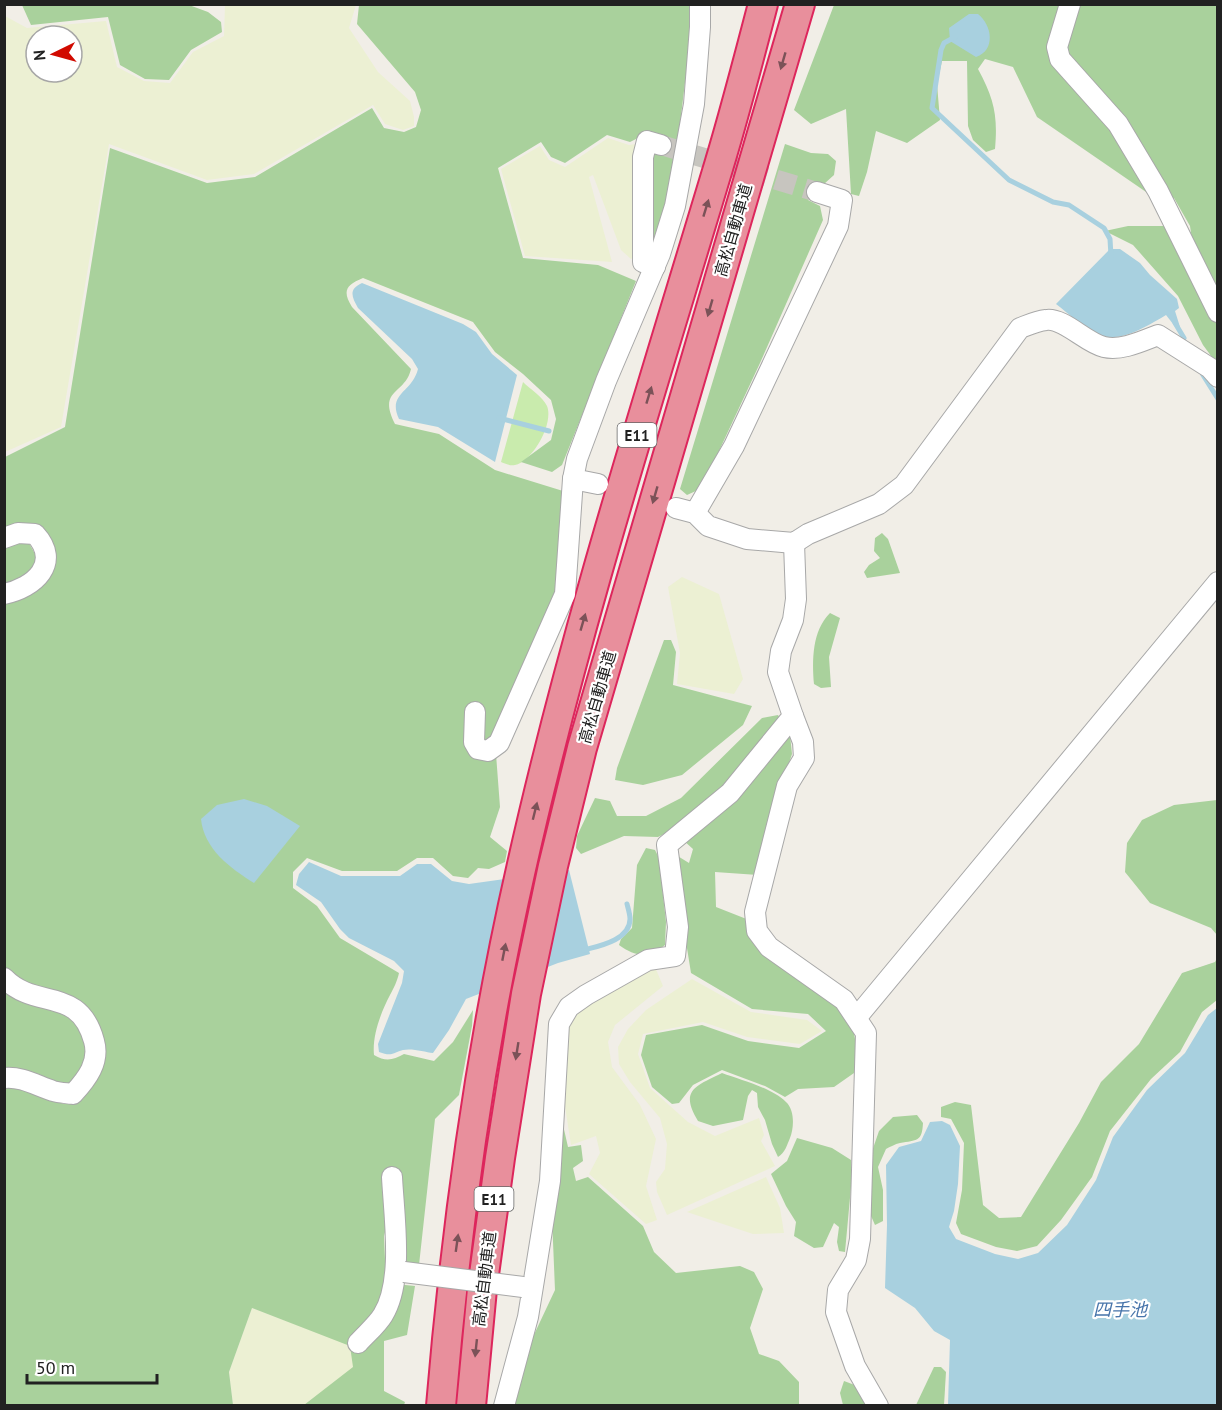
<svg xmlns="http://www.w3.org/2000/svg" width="1222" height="1410" font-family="'PT Sans','Noto Sans JP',sans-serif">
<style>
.farmland{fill:#ecf0d3;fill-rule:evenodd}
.grass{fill:#c9ebad}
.forest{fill:#a9d19c}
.water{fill:#a8d0df}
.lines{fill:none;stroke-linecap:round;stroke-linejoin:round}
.stream{stroke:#a8d0df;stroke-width:5}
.minor-tunnel{stroke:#c7c5bf;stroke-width:20;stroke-dasharray:20 10;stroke-linecap:butt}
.minor-casing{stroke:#a8a8a8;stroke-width:22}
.highway-casing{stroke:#dd265c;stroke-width:32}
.minor{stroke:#fff;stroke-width:20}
.highway{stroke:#e88f9c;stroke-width:28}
.minor-bridge-casing{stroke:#a8a8a8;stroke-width:22;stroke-linecap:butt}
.minor-bridge{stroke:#fff;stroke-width:20}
.oneway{fill:#7b5258}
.labels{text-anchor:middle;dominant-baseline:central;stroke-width:4.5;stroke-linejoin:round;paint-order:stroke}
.shield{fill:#fff;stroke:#646464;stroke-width:1.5}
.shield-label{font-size:15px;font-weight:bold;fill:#212121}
.street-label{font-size:16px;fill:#212121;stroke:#fff}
.water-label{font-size:18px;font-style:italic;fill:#4875ab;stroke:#fff}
</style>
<rect width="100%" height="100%" fill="#f1eee7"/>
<g class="farmland">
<path d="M225,5h131l-7,23 29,44 32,29 4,16v9l-11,4 -18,-6 -12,-19 -119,69 -47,6 -98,-36 -48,283 -56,25v-436l22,12 79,-7 11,46 27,14 26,2 23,-31 31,-16zM36,36h36v36h-36z"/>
<path d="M608,138l21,7 7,-1 -3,10 2,103 -4,2 -10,-9 -28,-75 -4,2 23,85 -87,-6 -24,-87 39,-23 9,14 16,7z"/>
<path d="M682,577l37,17 24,85 -9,15 -57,-10 3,-31 -12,-66z"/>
<path d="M655,967l8,19 -48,39 -7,17 4,25 28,38 16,34 -10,47 11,34 -11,4 -57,-50 11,-21 -4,-17 -25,9 -7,-45 3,-70 6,-17z"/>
<path d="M692,979l59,33 56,8 15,11 -22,13 -53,-7 -44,-15 -60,12 -5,20 12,34 38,34 27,14 44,-18 5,17 -3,6 14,25 -108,49 -10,-23 -1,-10 9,-13 2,-25 -7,-26 -30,-36 -11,-18 -1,-17 10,-18 18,-19z"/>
<path d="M766,1177l14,31 4,25 -31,1 -66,-22z"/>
<path d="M252,1308l98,37 4,22 -50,39 -71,-1 -4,-33z"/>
</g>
<path class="grass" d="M523,382c7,7 20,15 24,24 7,17 -14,55 -32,59 -5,1 -9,-1 -14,-3z"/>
<g class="forest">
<path d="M22,5h167l19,7 13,10 1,10 -31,18 -22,30 -24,-1 -25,-14 -12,-48 -77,8z"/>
<path d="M359,5h331l-1,44 -11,92 -5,34 -17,65 -6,-2 -6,-103 -14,7 -23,-7 -42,28 -14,-6 -10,-15 -43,26 25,90 75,7 38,16 -74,184 -10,7 -31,-10 30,-22 5,-21 -5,-19 -28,-26 -28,-22 -22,-30 -110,-44c-17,7 -21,13 -11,29l59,62c-6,26 -34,20 -16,55l44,10 56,36 68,21 -3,81 -7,33 -57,149 4,53 -10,30 17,14 -2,11 -16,7 -11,-1 -10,10 -15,-2 -20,-18h-16l-20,13h-55l-35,-13 -14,14v16l24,18 23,32 59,35c-2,9 -5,14 -9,22 -9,17 -18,41 -16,60 12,7 19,5 30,-1l30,7 19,-19 20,-32 -1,16 -13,69 -24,24 -16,146 -18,-2 -14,-39 -3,12 2,47 29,3 -8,49 -23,6v50l21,11 -1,3h-100l49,-38 -3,-21 -98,-38 -23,64 4,33h-228v-320h5l54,19 19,-5 18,-30 -6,-50 -81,-41 -9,-10v-368l48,-48 -48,-22v-73l60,-30 45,-279 97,35 48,-6 117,-69 12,20 20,4 12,-5 5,-17 -6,-18 -58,-68z"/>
<path d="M834,5h383v359l-14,-19 -25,-49 -45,-51 -28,-14 23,-5h38l27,20 -3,-20 -16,-28 -25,-4 -112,-77 -24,-50 -28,-8 -7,10c16,30 20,46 17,80l-9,3 -13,-12 -5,-14 -1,-65h-25l-5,23 3,36 -33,23 -31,-12 -9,41 -8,24 -8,-2 -5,-85 -35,15 -17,-14z"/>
<path d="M785,144l26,9 17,1 8,7 -2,14 -10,9h-8l-8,16 12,6 3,14 -63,143 -56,120 -6,7 -11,5 -7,-6z"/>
<path d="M882,533l6,6 12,34 -33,5 -3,-6 5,-7 11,-7 -6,-7 1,-13z"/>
<path d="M26,538l12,21c-7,16 -17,24 -33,28v-41z"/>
<path d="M830,613l10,5 -11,39 2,30 -10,1 -7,-4c-2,-24 -2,-53 16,-71z"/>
<path d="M664,640h7l5,12 -3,33 79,21 -9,19 -61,50 -39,10 -28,-5 2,-12z"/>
<path d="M778,715l3,5 -53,66 -44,38 -26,13 -34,-1 -43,18 -5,-6 1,-12 18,-38 15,3 7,15h29l35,-18 81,-80z"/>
<path d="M785,733l5,2 2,19 -9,27 -25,94 -43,-3 1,35 33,13 92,84 12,24 4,22 -3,23 -20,14 -36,2 -13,8 -20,-11 -43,-16 -29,15 -14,18 -7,1 -20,-17 -11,-32 5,-20 56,-10 46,16 51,7 27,-17 -18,-17 -56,-5 -61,-36 -5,-31 -10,-87 13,8 4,-14 -10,-9z"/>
<path d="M1217,800h1l-1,135 -6,-7 -61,-25 -25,-31 2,-29 15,-23 32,-15z"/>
<path d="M646,848l9,2 4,8 7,64 -1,23c-17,14 -29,12 -46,0l2,-6 11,-11 5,-63z"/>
<path d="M1217,958v42l-15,12 -22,40 -29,27 -41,52 -18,46 -31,43 -24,26 -20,5 -21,-4 -35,-13 -5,-11 6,-33 2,-47 -13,-24 -10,-2v-10l14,-5 16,3 12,100 16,13 22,-1 58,-94 22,-41 38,-38 43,-71 33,-11z"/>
<path d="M4,987l18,12 51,19 14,17 3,18 -17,30 -11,4 -47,-19 -10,1z"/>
<path d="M722,1073c19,7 50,15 64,29 9,8 8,26 4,36 -3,7 -5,15 -12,19l-6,-13 -7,-24 -7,-13 -1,-14 -5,-3 -4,6 -5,24 -30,6 -15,-5c-19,-31 -2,-35 24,-48z"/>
<path d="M558,1103l10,44 13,-2 2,16 -10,7 3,13 12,-4 55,49 11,26 22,21 64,-7 14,6 9,17 -13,39 9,26 20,7 20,21v23l-288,1 20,-65 24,-51 -3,-73z"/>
<path d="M917,1115l6,8c-1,19 -6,17 -23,20 -5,1 -10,4 -14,6l-8,18 5,23v31l-8,4 -7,-16 1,-49 10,-29 14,-14z"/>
<path d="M797,1138l35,10 19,12v27l-6,65 -6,-1 -2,-9 2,-15 -5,-4 -11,24 -9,1 -20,-12 2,-14 -10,-16 -15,-32 16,-13z"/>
<path d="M934,1367h7l5,5 -2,33h-28z"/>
<path d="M844,1381l16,6 8,18h-25l-3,-12z"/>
</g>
<g class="water">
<path d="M969,14h9c14,11 18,36 -2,43l-26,-16 -1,-13z"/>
<path d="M1110,249h10l20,14 10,12 27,24 2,9 -4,3 5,16 -3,2 -11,-14c-19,11 -49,31 -71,18 -14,-8 -26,-19 -39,-29z"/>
<path d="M362,283l101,41 13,8 16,22 25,21 -22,87 -57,-35 -39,-8c-12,-26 13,-26 19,-50l-6,-10 -54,-51c-7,-12 -9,-19 4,-25z"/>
<path d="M244,799l23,7 33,20 -46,57c-24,-15 -50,-34 -53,-64l16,-14z"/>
<path d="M309,862l32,14h59l17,-12h14l21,17 17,3 100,-14 21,84 -32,9 -92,36 -17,31 -16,23c-8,-1 -21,-5 -30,-3 -11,3 -11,7 -24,2l-1,-8 24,-61 2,-12 -10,-10 -45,-23 -9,-9 -19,-27 -25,-17 3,-11z"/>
<path d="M1217,1008v397h-269l2,-65 -16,-9 -19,-23 -30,-20 2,-63 -1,-60 13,-18 22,-6 9,-19 12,-1 8,4 10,21 -2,38 -4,27 -5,16 7,12 39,15 23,5 20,-6 29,-28 29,-45 17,-43 34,-47 38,-37 23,-38z"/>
</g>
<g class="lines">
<g class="stream">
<path d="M955,37l-11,6 -3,7 -9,58 77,72 44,22 16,3 35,23 6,11 1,17"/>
<path d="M1175,323l9,15"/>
<path d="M1203,375l15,24"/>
<path d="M499,418l50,13"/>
<path d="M584,950c15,-4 46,-10 46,-31 0,-5 -2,-11 -3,-15"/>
</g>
<path class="minor-tunnel" d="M661,145l156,47"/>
<g class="minor-casing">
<g id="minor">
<path d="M1070,4l-13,43 3,12 58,65 40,67 60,121"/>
<path d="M655,267l-12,-5v-105l4,-16 14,4"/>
<path d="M598,484l-25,-5 4,-20 29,-78 54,-127 15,-48 19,-102 6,-77v-23"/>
<path d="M676,508l19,5 13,13 39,13 47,4 14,-9 71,-30 25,-19 116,-157c8,-3 17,-7 26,-8 17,-3 40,23 58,27 18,4 38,-6 54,-12l52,33 8,9"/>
<path d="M695,513l39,-67 104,-220 4,-26 -25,-8"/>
<path d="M4,538l14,-5 17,1c27,29 -1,54 -31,60"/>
<path d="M475,712l-1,30 4,7 10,2 11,-8 66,-149 8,-115"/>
<path d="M793,716l10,26 1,16 -17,28 -32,126 2,19 12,16 75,53 22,33 -6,206 -4,21 -18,30 -2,22 19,54 23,40"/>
<path d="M4,978c32,33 75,7 90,63 6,21 -7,38 -21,53 -6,-1 -13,-1 -20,-3 -16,-5 -31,-15 -49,-13"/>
<path d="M857,1017l361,-435"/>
<path d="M358,1343c8,-9 19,-18 25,-28 21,-34 11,-98 9,-138"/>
<path d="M504,1406l24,-89 22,-136 9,-157 10,-17 17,-12 62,-35 27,-4 3,-29 -11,-82 63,-52 63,-77 -15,-44 3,-21 12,-31 3,-21 -2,-56"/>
</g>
</g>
<g class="highway-casing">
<g id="highway">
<path d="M441,1406c15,-180 40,-361 80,-537 53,-238 128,-471 198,-704 16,-53 30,-107 44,-161"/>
<path d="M471,1406l11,-117 18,-131 26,-164 27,-128 29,-118 218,-744"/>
</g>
</g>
<use href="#minor" class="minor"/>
<use href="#highway" class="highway"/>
<g class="minor-bridge-casing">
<path id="minor-bridge" d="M404,1272l119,15"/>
</g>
<use href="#minor-bridge" class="minor-bridge"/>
</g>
<defs><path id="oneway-solid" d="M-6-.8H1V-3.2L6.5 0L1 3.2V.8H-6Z" transform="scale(1.5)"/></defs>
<g class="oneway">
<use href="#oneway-solid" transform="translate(783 61) rotate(106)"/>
<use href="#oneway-solid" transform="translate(706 208) rotate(-73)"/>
<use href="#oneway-solid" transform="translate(710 308) rotate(106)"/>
<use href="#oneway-solid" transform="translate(649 395) rotate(-73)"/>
<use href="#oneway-solid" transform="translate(655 495) rotate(106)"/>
<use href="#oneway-solid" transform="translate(583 622) rotate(-74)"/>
<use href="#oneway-solid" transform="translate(535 811) rotate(-76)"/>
<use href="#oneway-solid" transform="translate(504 952) rotate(-79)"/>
<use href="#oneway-solid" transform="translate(517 1051) rotate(99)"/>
<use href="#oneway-solid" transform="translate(457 1243) rotate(-82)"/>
<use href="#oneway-solid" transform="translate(476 1348) rotate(96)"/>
</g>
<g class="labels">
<g class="shield">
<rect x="617.5" y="423" width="39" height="24" rx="4.5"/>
<rect x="474.5" y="1187" width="39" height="24" rx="4.5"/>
</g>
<g class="shield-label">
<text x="637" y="435">E11</text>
<text x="494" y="1199">E11</text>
</g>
<g class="street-label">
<text transform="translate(733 230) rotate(-74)">高松自動車道</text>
<text transform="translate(597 697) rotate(-74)">高松自動車道</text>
<text transform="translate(484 1279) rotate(-83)">高松自動車道</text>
</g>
<g class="water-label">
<text x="1120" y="1309">四手池</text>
</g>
</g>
<rect width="1222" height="1410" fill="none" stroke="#212121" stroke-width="12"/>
<g transform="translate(54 54) rotate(265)"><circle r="28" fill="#ffffff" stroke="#a6a6a6" stroke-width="1.5"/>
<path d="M0-4.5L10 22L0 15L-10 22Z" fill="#d10a00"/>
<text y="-9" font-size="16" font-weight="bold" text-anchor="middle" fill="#212121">N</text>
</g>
<path d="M27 1374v9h130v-9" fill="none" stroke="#212121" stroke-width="3"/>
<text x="36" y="1374" font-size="18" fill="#212121" stroke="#ffffff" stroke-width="4.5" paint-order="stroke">50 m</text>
</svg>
